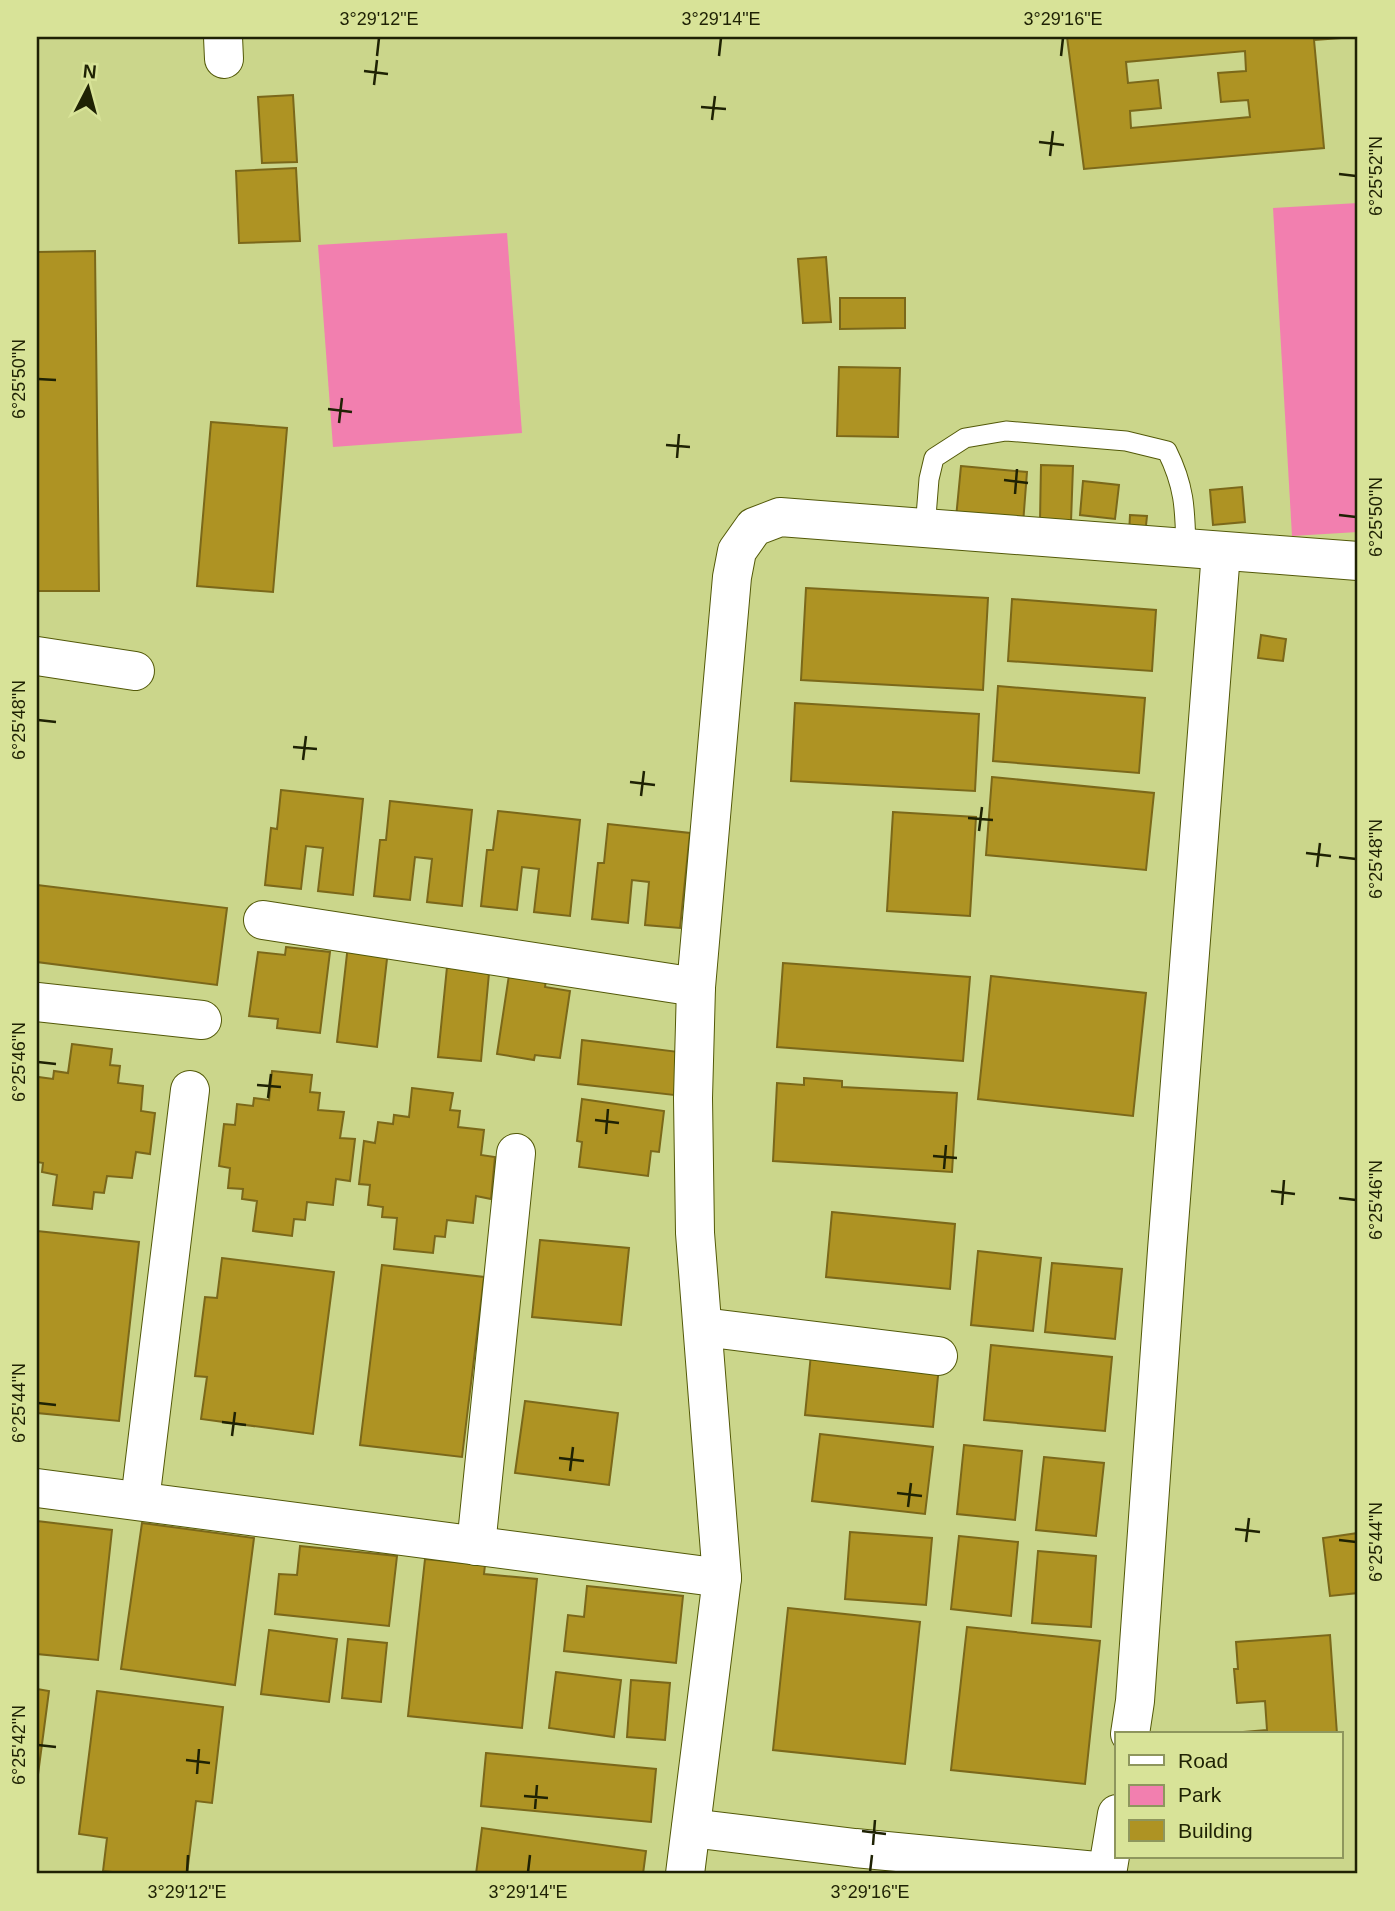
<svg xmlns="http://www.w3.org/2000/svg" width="1395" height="1911" font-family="Arial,sans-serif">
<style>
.green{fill:#f27faf}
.building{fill:#ae9323;stroke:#7b681a;stroke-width:2;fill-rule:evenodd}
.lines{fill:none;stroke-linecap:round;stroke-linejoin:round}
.lane-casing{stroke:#535908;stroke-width:21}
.street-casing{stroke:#535908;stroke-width:40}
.lane{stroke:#fff;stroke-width:19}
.street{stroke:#fff;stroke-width:38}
.ticks{fill:none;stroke:#1f2204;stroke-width:2.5}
.neatline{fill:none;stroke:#1f2204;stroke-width:2.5}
.ticks-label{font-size:18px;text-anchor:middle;fill:#1f2204}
</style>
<rect width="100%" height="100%" fill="#cbd68b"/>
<g class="green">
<path d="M1358,203v329l-66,4 -19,-328z"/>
<path d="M507,233l15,200 -189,14 -15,-202z"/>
</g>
<g class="building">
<path d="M1067,37h288l-41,3 10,108 -240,21zM1245,51l1,20 -28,2 3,29 27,-2 2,17 -119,11 -1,-17 31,-3 -3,-28 -30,3 -2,-21z"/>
<path d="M293,95l4,67 -35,1 -4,-66z"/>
<path d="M296,168l4,73 -61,2 -3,-72z"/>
<path d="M95,251l4,340h-62v-339z"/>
<path d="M826,257l5,65 -28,1 -5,-64z"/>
<path d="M840,298h65v30l-65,1z"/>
<path d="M839,367l61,1 -2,69 -61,-1z"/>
<path d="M211,422l76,6 -14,164 -76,-6z"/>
<path d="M1041,465l32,1 -2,56 -31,-1z"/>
<path d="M961,466l66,6 -4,52 -67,-6z"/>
<path d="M1083,481l36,4 -4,34 -35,-4z"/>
<path d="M1242,487l3,35 -32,3 -3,-35z"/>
<path d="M1130,515l17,1 -2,19 -16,-1z"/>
<path d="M806,588l182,10 -5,92 -182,-10z"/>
<path d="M1012,599l144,11 -4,61 -144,-10z"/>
<path d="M1261,635l25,4 -3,22 -25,-3z"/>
<path d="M998,686l147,12 -6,75 -146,-12z"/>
<path d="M795,703l184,11 -4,77 -184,-10z"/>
<path d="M992,777l162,16 -8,77 -160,-15z"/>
<path d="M281,790l82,9 -10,96 -35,-4 5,-43 -17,-2 -5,43 -36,-4 6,-57 6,1z"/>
<path d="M390,801l82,9 -10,96 -35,-4 5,-43 -17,-2 -5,43 -36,-4 6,-56h6z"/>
<path d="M498,811l82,9 -10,96 -36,-4 5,-43 -17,-2 -5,43 -36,-4 6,-56h6z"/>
<path d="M893,812l83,5 -6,99 -83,-5z"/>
<path d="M608,824l82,9 -10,95 -35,-3 4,-43 -17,-2 -4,43 -36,-4 6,-56h6z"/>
<path d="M37,885l190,23 -10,77 -180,-23z"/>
<path d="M348,945l40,5 -11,97 -40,-5z"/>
<path d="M286,947l44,5 -10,81 -43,-5 1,-9 -29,-3 9,-64 27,3z"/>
<path d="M448,957l42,5 -9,99 -43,-4z"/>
<path d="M783,963l187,14 -7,84 -186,-14z"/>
<path d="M509,975l37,5 -1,7 25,4 -10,67 -25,-3 -1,5 -37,-6z"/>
<path d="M991,976l155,17 -13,123 -155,-17z"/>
<path d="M582,1040l97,12 -5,43 -96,-11z"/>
<path d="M72,1044l40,5 -2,16 10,1 -2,17 25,3 -2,25 14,2 -5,41 -14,-2 -4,26 -25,-2 -3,17 -10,-1 -2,17 -39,-4 4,-30 -15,-3 1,-9 -6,-1 1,-85 15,2 1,-8 14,2z"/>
<path d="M272,1071l40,4 -2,17 10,1 -2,17 26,2 -4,26 15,1 -5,42 -14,-2 -3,26 -26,-3 -2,18 -11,-1 -2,17 -39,-5 4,-30 -15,-2 1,-10 -15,-1 2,-20 -11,-2 5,-42 11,1 2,-21 16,2 1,-8 15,2z"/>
<path d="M804,1078l38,3v6l115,6 -5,79 -179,-11 4,-78 27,2z"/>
<path d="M412,1088l41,5 -3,17 10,1 -2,16 26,3 -3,25 14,2 -4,42 -15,-3 -3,27 -26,-3 -2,17 -10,-1 -2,17 -39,-4 3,-31 -15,-1 1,-10 -15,-2 2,-20 -11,-1 5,-43 11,2 3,-21 15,2 1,-9 15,2z"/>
<path d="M582,1099l82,12 -5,41 -8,-1 -3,25 -69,-9 3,-25 -5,-1z"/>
<path d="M832,1212l123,12 -5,65 -124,-12z"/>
<path d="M37,1231l102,11 -20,179 -82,-8z"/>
<path d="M540,1240l89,8 -8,77 -89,-8z"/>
<path d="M978,1251l63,7 -8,73 -62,-6z"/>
<path d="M222,1258l112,14 -21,162 -112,-15 6,-42 -12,-1 10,-79 12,1z"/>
<path d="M1052,1263l70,6 -7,70 -70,-7z"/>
<path d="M382,1265l102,12 -22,180 -102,-12z"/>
<path d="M991,1345l121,12 -7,74 -121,-11z"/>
<path d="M811,1354l128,12 -6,61 -128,-12z"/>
<path d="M525,1401l93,12 -9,72 -94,-12z"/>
<path d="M820,1434l113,13 -8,67 -113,-13z"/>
<path d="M964,1445l58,6 -7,69 -58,-6z"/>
<path d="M1044,1457l60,6 -8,73 -60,-6z"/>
<path d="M37,1521l75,9 -14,130 -61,-6z"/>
<path d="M142,1523l112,15 -19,147 -114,-16z"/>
<path d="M850,1532l82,6 -6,67 -81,-6z"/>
<path d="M1358,1533v60l-28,3 -7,-58z"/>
<path d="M959,1536l59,6 -7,74 -60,-7z"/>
<path d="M300,1546l97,10 -8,70 -114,-12 4,-40 18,1z"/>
<path d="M1038,1551l58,5 -5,71 -59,-4z"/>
<path d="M425,1559l60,6 -1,9 53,5 -15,149 -114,-12z"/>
<path d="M587,1586l96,10 -7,67 -112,-12 4,-36 16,2z"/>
<path d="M788,1608l132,14 -15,142 -132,-14z"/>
<path d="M967,1627l133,14 -15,143 -134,-14z"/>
<path d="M269,1630l68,9 -8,63 -68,-8z"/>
<path d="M1330,1635l7,99h-118l48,-4 -2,-29 -28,2 -3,-34h4l-2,-27z"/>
<path d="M348,1639l39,4 -6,59 -39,-4z"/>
<path d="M556,1672l65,8 -7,57 -65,-9z"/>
<path d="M631,1680l39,3 -5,57 -38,-3z"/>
<path d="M37,1689l12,2 -12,91z"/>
<path d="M97,1691l126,16 -11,96 -16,-2 -9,73h-57l-27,-3 4,-33 -28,-4z"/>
<path d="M486,1753l170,16 -5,53 -170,-16z"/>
<path d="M482,1828l164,23 -3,23h-167z"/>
</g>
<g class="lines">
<g class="lane-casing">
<path id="lane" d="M925,529l4,-50 5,-21 31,-20 41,-7 120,10 41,10c18,36 18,59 19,98"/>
</g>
<g class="street-casing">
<g id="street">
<path d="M223,37l1,22"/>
<path d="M37,656l98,15"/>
<path d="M263,920l433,67"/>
<path d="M37,1002l165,18"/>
<path d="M703,1327l235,29"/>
<path d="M37,1488l685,90"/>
<path d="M140,1501l50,-411"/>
<path d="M476,1546l40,-393"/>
<path d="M1130,1734l5,-33 32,-451 54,-698"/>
<path d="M691,1828l164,20 252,24"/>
<path d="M685,1874l37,-296 -27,-345 -2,-135 3,-111 36,-410 5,-26 17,-24 26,-10 578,44"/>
<path d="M1107,1874l10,-60"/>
</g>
</g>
<use href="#lane" class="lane"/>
<use href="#street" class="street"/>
</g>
<path class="ticks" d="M377,56l2,-18M719,56l2,-18M1061,56l2,-18M364,71l24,3M374,85l3,-25M701,107l25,2M712,120l3,-24M1039,142l25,3M1050,156l3,-25M1339,174l17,2M38,379l18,1M328,409l24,3M339,423l3,-25M666,445l24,2M677,458l2,-24M1004,480l24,3M1015,494l2,-25M1339,515l17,2M38,720l18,2M293,747l24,2M303,760l3,-24M630,782l25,3M641,796l3,-25M968,818l25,2M979,831l3,-24M1306,853l25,3M1339,857l17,2M1317,867l3,-24M38,1062l18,2M257,1085l24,2M268,1098l3,-24M595,1120l24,3M606,1134l2,-25M933,1156l24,2M944,1169l2,-24M1271,1191l24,3M1339,1198l17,2M1282,1205l2,-25M38,1403l18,2M222,1422l24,3M232,1436l3,-24M559,1458l25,3M570,1471l3,-24M897,1493l25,3M908,1507l3,-24M1235,1529l25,3M1339,1540l17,2M1246,1542l3,-24M38,1745l18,2M186,1760l24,3M197,1774l2,-25M524,1796l24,2M535,1809l2,-24M862,1831l24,3M873,1845l2,-25M187,1872l1,-17M528,1872l2,-17M870,1872l2,-17"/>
<rect width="1395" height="1911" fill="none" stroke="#d8e398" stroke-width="77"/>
<rect x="1115" y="1732" width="228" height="126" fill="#d8e398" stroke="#8e965d" stroke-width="2"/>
<rect x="1129" y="1755" width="35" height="10" fill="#ffffff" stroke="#8e965d" stroke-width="2"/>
<text x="1178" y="1768" font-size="21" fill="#1f2204">Road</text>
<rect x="1129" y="1785" width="35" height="21" fill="#f27faf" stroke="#8e965d" stroke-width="2"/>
<text x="1178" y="1802" font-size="21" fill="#1f2204">Park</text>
<rect x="1129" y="1820" width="35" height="21" fill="#ae9323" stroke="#8e965d" stroke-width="2"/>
<text x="1178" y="1838" font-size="21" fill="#1f2204">Building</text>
<g transform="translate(88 88) rotate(6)" stroke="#d8e398" stroke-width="5" paint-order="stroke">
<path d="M0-5L12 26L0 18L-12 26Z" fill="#1f2204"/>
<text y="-10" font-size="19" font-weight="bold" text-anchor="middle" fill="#1f2204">N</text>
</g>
<rect x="38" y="38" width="1318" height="1834" class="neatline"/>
<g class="ticks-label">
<text x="379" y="25">3°29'12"E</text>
<text x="721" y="25">3°29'14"E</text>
<text x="1063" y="25">3°29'16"E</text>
<text transform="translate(1376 176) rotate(-90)" y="6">6°25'52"N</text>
<text transform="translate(19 379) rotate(-90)" y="6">6°25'50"N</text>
<text transform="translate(1376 517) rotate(-90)" y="6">6°25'50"N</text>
<text transform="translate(19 720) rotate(-90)" y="6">6°25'48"N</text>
<text transform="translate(1376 859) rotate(-90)" y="6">6°25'48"N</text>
<text transform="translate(19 1062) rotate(-90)" y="6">6°25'46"N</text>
<text transform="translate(1376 1200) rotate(-90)" y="6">6°25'46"N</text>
<text transform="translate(19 1403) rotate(-90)" y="6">6°25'44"N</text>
<text transform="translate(1376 1542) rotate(-90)" y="6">6°25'44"N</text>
<text transform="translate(19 1745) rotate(-90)" y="6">6°25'42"N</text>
<text x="187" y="1898">3°29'12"E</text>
<text x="528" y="1898">3°29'14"E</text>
<text x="870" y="1898">3°29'16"E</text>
</g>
</svg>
